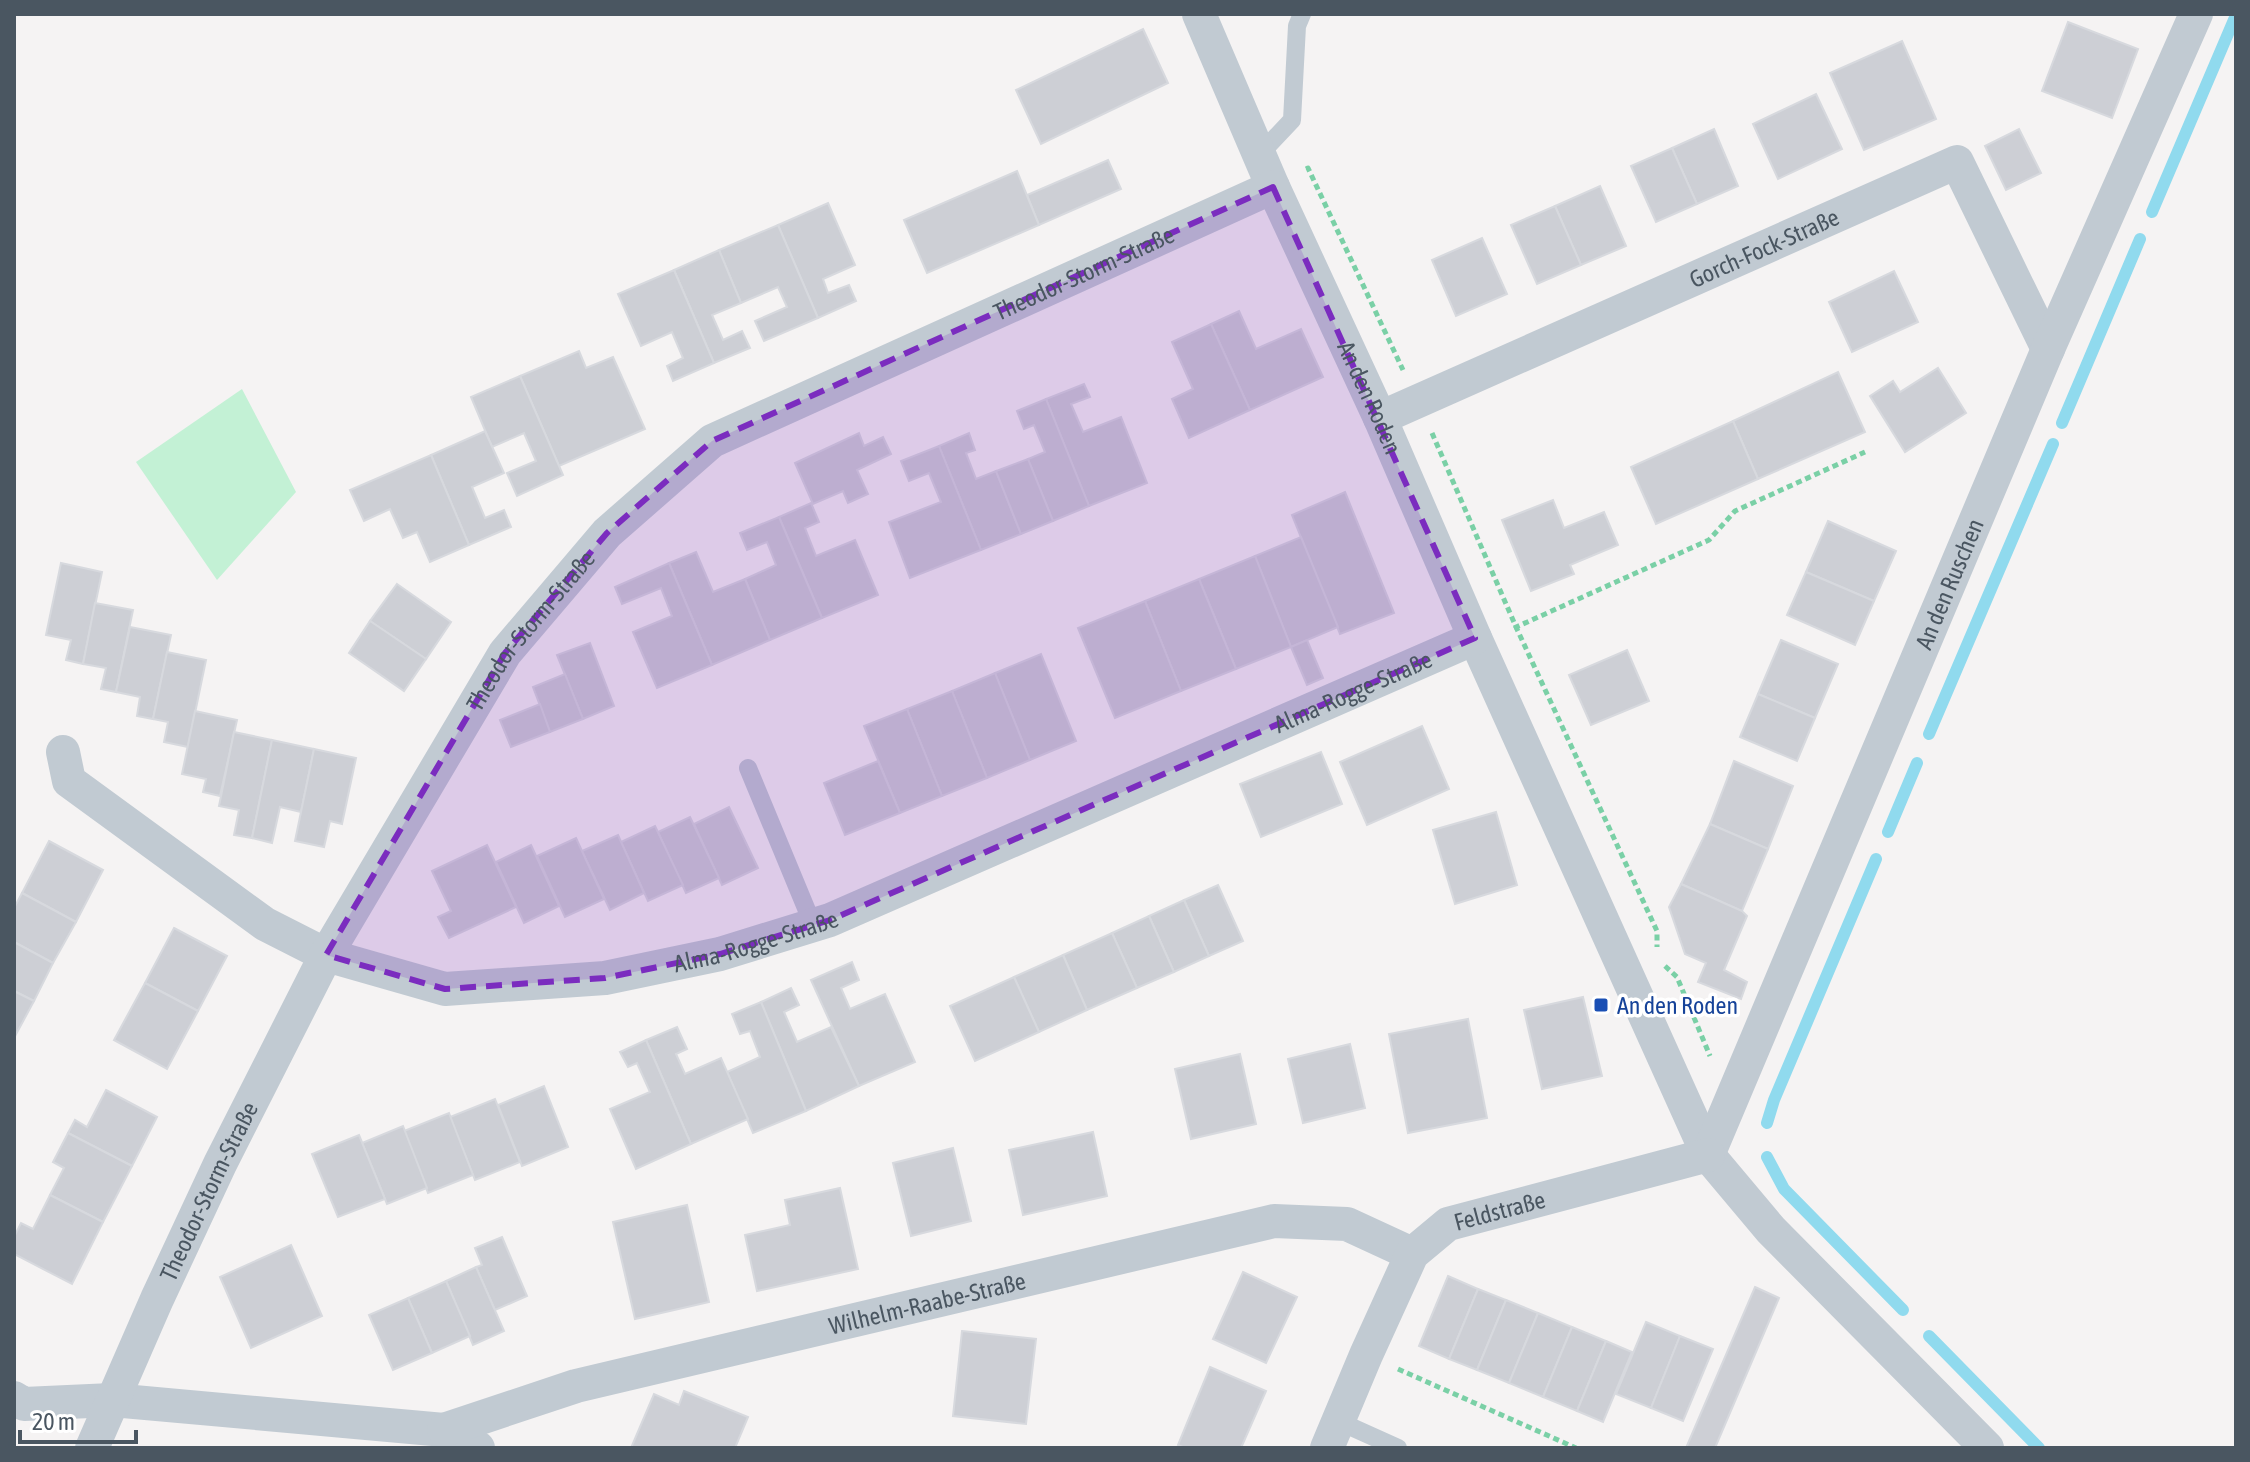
<svg xmlns="http://www.w3.org/2000/svg" width="2250" height="1462" font-family="'Asap Condensed',sans-serif">
<style>
.green{fill:#c3f1d5}
.lines{fill:none;stroke-linecap:round;stroke-linejoin:round}
.stream{stroke:#90daee;stroke-width:12}
.building{fill:#cdcfd5;stroke:#d7d9de;stroke-width:2}
.path{stroke:#7ad0a6;stroke-width:5;stroke-dasharray:6 4;stroke-linecap:butt}
.service{stroke:#c1cad2;stroke-width:18}
.minor{stroke:#c1cad2;stroke-width:34}
.marked{fill:#7b2cbf;fill-opacity:0.2;stroke:#7b2cbf;stroke-width:6;stroke-dasharray:16 10;stroke-linejoin:round}
.transit-dot{fill:#1a4fb4;stroke:#fff;stroke-width:3}
.labels{text-anchor:middle;dominant-baseline:central;stroke-width:7;stroke-linejoin:round;paint-order:stroke}
.street-label{font-size:24px;fill:#4a5661;stroke:#fff}
.transit-label{font-size:24px;fill:#164399;stroke:#fff;text-anchor:start}
</style>
<rect width="100%" height="100%" fill="#f5f3f3"/>
<path class="green" d="M242,389l54,103 -79,88 -81,-118z"/>
<g class="lines">
<g class="stream">
<path d="M2152,212l84,-197"/>
<path d="M2062,423l78,-184"/>
<path d="M1929,734l124,-290"/>
<path d="M1888,832l29,-69"/>
<path d="M1767,1123l7,-23 102,-241"/>
<path d="M1767,1157l17,32 119,121"/>
<path d="M1929,1336l110,112"/>
</g>
</g>
<g class="building">
<path d="M2068,22l70,27 -26,69 -70,-27z"/>
<path d="M1143,29l25,54 -127,61 -25,-54z"/>
<path d="M1902,41l34,78 -72,31 -34,-77z"/>
<path d="M1816,94l26,55 -64,30 -25,-55z"/>
<path d="M1714,129l24,57 -41,18 -25,-56z"/>
<path d="M2019,129l22,44 -35,17 -21,-44z"/>
<path d="M1672,148l25,56 -41,18 -25,-56z"/>
<path d="M1108,160l13,29 -82,36 -12,-30z"/>
<path d="M1017,171l22,54 -112,48 -23,-53z"/>
<path d="M1600,186l26,60 -45,19 -26,-59z"/>
<path d="M828,203l27,62 -32,14 5,14 21,-8 7,16 -38,17 -40,-93z"/>
<path d="M1555,206l26,59 -44,19 -26,-59z"/>
<path d="M778,225l40,93 -54,23 -9,-20 32,-14 -9,-20 -37,16 -22,-53z"/>
<path d="M1482,238l25,56 -51,22 -24,-56z"/>
<path d="M719,250l22,53 -29,12 11,25 19,-9 8,17 -36,15 -40,-93z"/>
<path d="M674,270l40,93 -41,18 -6,-15 16,-8 -11,-26 -31,14 -23,-52z"/>
<path d="M1894,271l24,51 -66,30 -23,-50z"/>
<path d="M1239,311l17,38 45,-20 22,48 -73,33 -39,-86z"/>
<path d="M1211,324l39,86 -61,28 -17,-39 21,-10 -21,-47z"/>
<path d="M579,351l7,17 27,-11 32,72 -86,37 -39,-90z"/>
<path d="M1938,368l28,45 -61,39 -35,-56 23,-15 7,11z"/>
<path d="M1838,372l27,60 -107,47 -25,-58z"/>
<path d="M520,376l43,99 -46,21 -10,-23 29,-12 -12,-28 -32,14 -21,-50z"/>
<path d="M1084,384l6,13 -19,7 12,28 38,-15 26,66 -58,23 -43,-107z"/>
<path d="M1046,399l43,107 -36,15 -25,-62 17,-7 -11,-27 -10,4 -7,-18z"/>
<path d="M1733,421l25,58 -102,45 -25,-57z"/>
<path d="M485,431l19,42 -32,14 13,31 19,-8 7,17 -42,18 -38,-90z"/>
<path d="M859,433l5,13 19,-9 8,17 -34,16 11,24 -20,9 -5,-12 -30,13 -18,-41z"/>
<path d="M969,433l6,17 -9,3 10,26 20,-8 25,63 -40,16 -42,-104z"/>
<path d="M939,446l42,104 -71,28 -21,-56 52,-20 -12,-29 -20,8 -8,-20z"/>
<path d="M431,455l38,90 -39,17 -13,-30 -14,6 -13,-29 -26,12 -14,-31z"/>
<path d="M1028,459l25,62 -32,13 -25,-63z"/>
<path d="M1345,492l49,121 -54,21 -48,-119z"/>
<path d="M1553,500l11,28 40,-16 14,33 -48,20 4,9 -43,17 -29,-71z"/>
<path d="M811,503l8,19 -14,6 11,28 39,-16 23,55 -56,23 -43,-101z"/>
<path d="M779,517l43,101 -52,22 -25,-61 31,-14 -9,-23 -20,8 -7,-17z"/>
<path d="M1828,521l68,30 -22,50 -68,-29z"/>
<path d="M1301,537l37,90 -47,20 -36,-91z"/>
<path d="M696,552l17,40 32,-13 25,61 -58,25 -43,-102z"/>
<path d="M1255,556l36,91 -55,22 -37,-90z"/>
<path d="M61,563l41,9 -19,92 -17,-4 5,-20 -25,-5z"/>
<path d="M669,563l43,102 -55,23 -24,-56 39,-16 -11,-28 -39,16 -7,-17z"/>
<path d="M1806,572l68,29 -19,44 -68,-30z"/>
<path d="M1199,579l37,90 -55,22 -36,-90z"/>
<path d="M397,584l54,38 -25,37 -56,-38z"/>
<path d="M1145,601l36,90 -66,27 -37,-90z"/>
<path d="M95,603l38,7 -17,82 -15,-3 5,-21 -23,-4z"/>
<path d="M370,621l56,38 -22,32 -55,-38z"/>
<path d="M130,627l41,8 -18,84 -16,-3 3,-19 -24,-5z"/>
<path d="M1307,640l16,38 -16,7 -16,-38z"/>
<path d="M1781,640l57,24 -23,54 -57,-24z"/>
<path d="M590,643l24,63 -31,13 -26,-64z"/>
<path d="M1627,650l22,51 -58,24 -22,-50z"/>
<path d="M167,652l39,8 -18,87 -24,-5 4,-20 -15,-3z"/>
<path d="M1041,654l35,87 -46,19 -35,-87z"/>
<path d="M995,673l35,87 -43,18 -35,-87z"/>
<path d="M565,674l18,45 -33,13 -17,-45z"/>
<path d="M952,691l35,87 -45,18 -35,-87z"/>
<path d="M1758,694l57,24 -18,43 -57,-24z"/>
<path d="M540,704l10,28 -39,15 -11,-27z"/>
<path d="M907,709l35,87 -42,17 -36,-87z"/>
<path d="M195,711l42,9 -17,76 -17,-4 3,-13 -24,-5z"/>
<path d="M1422,726l27,63 -82,36 -27,-63z"/>
<path d="M234,732l38,8 -20,98 -18,-3 5,-25 -20,-4z"/>
<path d="M272,740l42,9 -13,63 -21,-5 -8,36 -20,-5z"/>
<path d="M314,749l42,9 -14,66 -12,-3 -6,26 -29,-6z"/>
<path d="M1321,752l21,52 -81,33 -21,-53z"/>
<path d="M878,761l22,52 -55,22 -21,-52z"/>
<path d="M1734,761l59,25 -25,63 -58,-25z"/>
<path d="M729,807l29,61 -36,17 -28,-61z"/>
<path d="M1496,812l21,73 -62,19 -22,-74z"/>
<path d="M690,817l29,61 -33,15 -28,-61z"/>
<path d="M1710,824l58,25 -26,62 -61,-27z"/>
<path d="M655,826l28,59 -35,16 -27,-59z"/>
<path d="M618,835l26,58 -34,17 -28,-59z"/>
<path d="M576,838l28,61 -39,18 -28,-61z"/>
<path d="M49,841l54,29 -27,52 -54,-29z"/>
<path d="M487,845l29,62 -67,31 -11,-21 13,-6 -19,-40z"/>
<path d="M531,845l28,61 -35,17 -28,-61z"/>
<path d="M1681,884l61,27 5,5 -23,54 23,12 -6,17 -43,-17 8,-19 -21,-9 -16,-47z"/>
<path d="M1218,885l25,56 -34,15 -25,-56z"/>
<path d="M22,893l54,29 -23,41 -39,-21v-34z"/>
<path d="M1184,900l25,56 -35,16 -25,-56z"/>
<path d="M1149,916l25,56 -37,16 -25,-55z"/>
<path d="M174,928l53,28 -29,55 -53,-28z"/>
<path d="M1112,933l25,55 -50,22 -24,-55z"/>
<path d="M14,942l39,21 -19,38 -20,-10z"/>
<path d="M1063,955l24,55 -48,22 -25,-55z"/>
<path d="M852,962l7,18 -18,8 9,21 35,-15 30,68 -56,24 -48,-106z"/>
<path d="M1014,977l25,55 -64,29 -25,-55z"/>
<path d="M145,983l53,28 -31,58 -53,-29z"/>
<path d="M791,988l8,17 -15,7 13,30 34,-15 28,59 -53,25 -45,-109z"/>
<path d="M14,991l20,10 -20,37z"/>
<path d="M1583,997l19,79 -60,13 -18,-79z"/>
<path d="M761,1002l45,109 -53,22 -26,-61 33,-15 -10,-26 -10,3 -8,-20z"/>
<path d="M1468,1019l19,99 -79,15 -19,-99z"/>
<path d="M677,1027l10,22 -11,5 9,20 36,-16 27,61 -57,25 -45,-104z"/>
<path d="M646,1040l45,104 -55,25 -26,-60 40,-17 -13,-29 -9,4 -8,-15z"/>
<path d="M1350,1044l15,64 -62,15 -15,-64z"/>
<path d="M1240,1054l16,70 -65,15 -16,-70z"/>
<path d="M544,1086l24,61 -46,19 -24,-61z"/>
<path d="M106,1090l51,27 -25,49 -64,-33 7,-13 12,7z"/>
<path d="M495,1099l25,63 -45,18 -25,-63z"/>
<path d="M449,1113l24,62 -45,18 -24,-62z"/>
<path d="M403,1126l24,62 -40,16 -25,-61z"/>
<path d="M1093,1132l14,64 -84,19 -14,-65z"/>
<path d="M68,1133l64,33 -29,56 -53,-27 14,-27 -11,-6z"/>
<path d="M359,1135l26,64 -47,18 -26,-63z"/>
<path d="M953,1148l18,73 -60,15 -18,-73z"/>
<path d="M840,1188l18,81 -101,22 -12,-56 45,-10 -5,-25z"/>
<path d="M50,1195l53,27 -31,62 -58,-30v-17l7,-14 12,6z"/>
<path d="M687,1205l22,97 -74,17 -22,-97z"/>
<path d="M502,1237l25,59 -32,14 -19,-43 6,-2 -7,-17z"/>
<path d="M291,1245l31,71 -71,32 -31,-71z"/>
<path d="M476,1267l28,64 -31,14 -27,-64z"/>
<path d="M1243,1272l54,25 -31,66 -53,-24z"/>
<path d="M1448,1276l30,13 -29,70 -30,-13z"/>
<path d="M446,1281l24,55 -38,17 -24,-55z"/>
<path d="M1755,1287l24,11 -64,150h-29z"/>
<path d="M1478,1289l28,11 -29,70 -28,-11z"/>
<path d="M408,1298l24,55 -39,17 -24,-55z"/>
<path d="M1506,1300l32,13 -29,70 -32,-13z"/>
<path d="M1538,1313l34,14 -29,70 -34,-14z"/>
<path d="M1646,1322l34,14 -29,72 -35,-14z"/>
<path d="M1572,1327l34,14 -29,70 -34,-14z"/>
<path d="M962,1331l74,8 -10,85 -73,-8z"/>
<path d="M1680,1336l33,13 -30,72 -32,-13z"/>
<path d="M1606,1341l26,11 -29,70 -26,-11z"/>
<path d="M1210,1367l56,24 -25,57h-56l-7,-3z"/>
<path d="M684,1391l64,26 -13,31h-104l23,-54 25,11z"/>
</g>
<g class="lines">
<g class="path">
<path d="M1306,169l2,-1 95,202"/>
<path d="M1432,433l84,194 141,304v16"/>
<path d="M1514,628l195,-88 26,-29 130,-59"/>
<path d="M1665,966l12,11 33,79"/>
<path d="M1398,1369l178,79"/>
</g>
<g class="service">
<path d="M1259,155l33,-35 5,-94 5,-12"/>
<path d="M748,768l65,157"/>
<path d="M1338,1421l60,27"/>
</g>
<g class="minor">
<path id="s1" d="M1199,14l74,173 107,231 95,220 233,517 63,75 216,218"/>
<path id="s2" d="M1380,418l577,-256 91,187"/>
<path id="s3" d="M63,752l6,29 196,143 61,31 119,34 160,-11 115,-24 110,-34 645,-282"/>
<path id="s4" d="M1708,1155l340,-806 148,-335"/>
<path d="M14,1398l10,6 88,-4 332,30 34,18"/>
<path id="s5" d="M444,1430l132,-44 698,-165 73,3 65,30"/>
<path id="s6" d="M92,1448l65,-149 63,-135 106,-209 179,-302 102,-120 105,-92 561,-254"/>
<path id="s7" d="M1327,1448l39,-93 46,-101 36,-30 260,-69"/>
</g>
</g>
<path class="marked" d="M1273,187l202,451 -645,282 -110,34 -115,24 -160,11 -119,-34 179,-302 102,-120 105,-92z"/>
<rect class="transit-dot" x="1593" y="997" width="16" height="16" rx="4"/>
<g class="labels">
<g class="street-label">
<text stroke="none"><textPath href="#s2" startOffset="420">Gorch-Fock-Straße</textPath></text>
<text stroke="none"><textPath href="#s6" startOffset="1602">Theodor-Storm-Straße</textPath></text>
<text stroke="none"><textPath href="#s1" startOffset="420">An den Roden</textPath></text>
<text stroke="none"><textPath href="#s4" startOffset="620">An den Ruschen</textPath></text>
<text stroke="none"><textPath href="#s6" startOffset="930">Theodor-Storm-Straße</textPath></text>
<text stroke="none"><textPath href="#s3" startOffset="1428">Alma-Rogge-Straße</textPath></text>
<text stroke="none"><textPath href="#s3" startOffset="780">Alma-Rogge-Straße</textPath></text>
<text stroke="none"><textPath href="#s6" startOffset="282">Theodor-Storm-Straße</textPath></text>
<text stroke="none"><textPath href="#s7" startOffset="312">Feldstraße</textPath></text>
<text stroke="none"><textPath href="#s5" startOffset="500">Wilhelm-Raabe-Straße</textPath></text>
</g>
<g class="transit-label">
<text x="1617" y="1005">An den Roden</text>
</g>
</g>
<rect width="2250" height="1462" fill="none" stroke="#4a5661" stroke-width="32"/>
<path d="M20 1430v12h116v-12" fill="none" stroke="#4a5661" stroke-width="4"/>
<text x="32" y="1430" font-size="24" fill="#4a5661" stroke="#ffffff" stroke-width="6" paint-order="stroke">20 m</text>
</svg>
